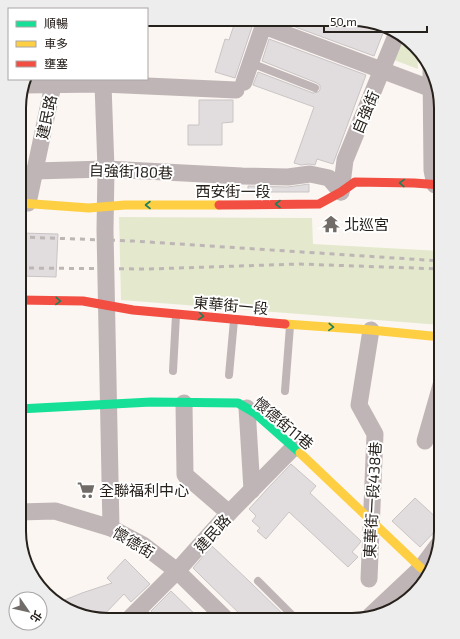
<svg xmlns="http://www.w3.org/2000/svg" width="460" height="639" font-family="'Exo 2','Noto Sans TC',sans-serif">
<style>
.green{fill:#e4e9ce}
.building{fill:#e1ddde;stroke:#c9c5c6}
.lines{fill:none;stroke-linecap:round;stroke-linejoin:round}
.lane{stroke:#bfb5b6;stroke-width:8}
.street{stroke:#bfb5b6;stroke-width:17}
.fast{stroke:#16e098;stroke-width:9}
.slow{stroke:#ffcf43;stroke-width:9}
.jam{stroke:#f24e42;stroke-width:9}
.rail{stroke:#bdb6b5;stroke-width:3;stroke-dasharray:5 5;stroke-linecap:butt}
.oneway{stroke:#1e805a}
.labels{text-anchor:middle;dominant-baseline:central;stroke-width:4;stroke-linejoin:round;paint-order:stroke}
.street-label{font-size:15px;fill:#27211c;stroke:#fff}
.poi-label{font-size:15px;fill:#27211c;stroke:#fff;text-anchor:start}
.rim{fill:none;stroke:#27211c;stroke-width:2}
</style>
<rect width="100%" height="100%" fill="#fbf6f1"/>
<g class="green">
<path d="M404,36l2,1 11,14 1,18 -24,-9z"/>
<path d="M119,217l193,1 1,26 128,7v74l-320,-25z"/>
</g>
<g class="building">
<path d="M364,20l21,8 -11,28 -95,-35z"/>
<path d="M254,21l-19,57 -20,-6 10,-33 4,1 6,-18z"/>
<path d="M269,39l97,36 -33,89 -16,-5 -2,6 -6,-1 -8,1 -7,-2 20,-56 -61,-22 5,-13 55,21 5,-1 2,-2v-5l-3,-2 -55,-22z"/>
<path d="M199,100h34v22l-11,1v22h-34v-20h11z"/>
<path d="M309,184v8h-61v-6l40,1z"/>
<path d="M20,233l38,1 -2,43 -37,-1z"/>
<path d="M291,464l25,22 -6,7 51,48 -1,2 -8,9 6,5 -10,10 -59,-55 -23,27 -9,-8 3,-3 -8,-7 4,-5 -7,-7 20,-22z"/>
<path d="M415,498l26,24v3l-21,22 -28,-26z"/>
<path d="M212,546l38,36 39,38h-43l-42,-41 -11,-11z"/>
<path d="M125,559l25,25 -19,18 -7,-8 -24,25h-4l-38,-14 -1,-2 25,-10 30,-10 -5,-5z"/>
<path d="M171,591l30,29 -45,-1 -1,-4 -4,-4z"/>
</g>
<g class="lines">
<g class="lane">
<path d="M251,63l64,25"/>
<path d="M173,371l3,-56"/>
<path d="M229,375l5,-55"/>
<path d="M285,391l5,-65"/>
<path d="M258,581l39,39"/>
<path d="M140,609l11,10"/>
</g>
<g class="street">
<path d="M264,26l168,63"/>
<path d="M431,68l1,102 3,15"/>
<path d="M104,79l-1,5 3,85 -1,61 6,298"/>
<path d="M244,82l21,-61"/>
<path d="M23,85l80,-1 133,6"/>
<path d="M34,171l72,-2 136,7 46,1 22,-3 19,4 12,14"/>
<path d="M341,192l4,-32 52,-127"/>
<path d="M28,203l25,-118 -1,-6"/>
<path d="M184,403l1,72 44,38"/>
<path d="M247,408l5,82"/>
<path d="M425,441l16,-56"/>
<path d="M19,512l36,-1 56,17 32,17 34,26 50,49"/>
<path d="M369,579l6,-145 -16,-29 12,-75"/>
<path d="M370,616l51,-48 17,-23"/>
<path d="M129,619l48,-48 52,-58 65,-66"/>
</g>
<path class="fast" d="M19,409l132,-7 87,1 17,10 45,40"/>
<g class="slow">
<path d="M20,203l69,5 36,-3h94"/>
<path d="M285,324l86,6 70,7"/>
<path d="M300,453l121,115"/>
</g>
<g class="jam">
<path d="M219,205l100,-1 22,-12 14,-10 59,1 27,2"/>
<path d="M19,300l64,1 50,9 152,14"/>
</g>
<g class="rail">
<path d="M20,237l113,4 308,20"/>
<path d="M19,268l129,1 151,-5 142,5"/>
</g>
</g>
<defs><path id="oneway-chevron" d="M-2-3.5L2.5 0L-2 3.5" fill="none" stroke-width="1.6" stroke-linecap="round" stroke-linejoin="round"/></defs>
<g class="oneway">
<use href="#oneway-chevron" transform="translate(402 183) rotate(-178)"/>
<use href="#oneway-chevron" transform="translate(278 204) rotate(180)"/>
<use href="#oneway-chevron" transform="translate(148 205) rotate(180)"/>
<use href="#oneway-chevron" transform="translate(58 301) rotate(2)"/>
<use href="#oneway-chevron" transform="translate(201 316) rotate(5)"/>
<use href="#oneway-chevron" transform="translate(331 327) rotate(3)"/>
</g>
<defs>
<g id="temple-bare" transform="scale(1.38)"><path d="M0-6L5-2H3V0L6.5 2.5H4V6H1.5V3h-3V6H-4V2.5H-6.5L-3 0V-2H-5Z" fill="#716c67" stroke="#fff" stroke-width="2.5" paint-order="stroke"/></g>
<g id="supermarket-bare" transform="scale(1.38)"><path d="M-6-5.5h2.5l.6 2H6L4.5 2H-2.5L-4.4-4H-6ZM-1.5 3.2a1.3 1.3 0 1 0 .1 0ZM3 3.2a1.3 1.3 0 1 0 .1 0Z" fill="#716c67" stroke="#fff" stroke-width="2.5" paint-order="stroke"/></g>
</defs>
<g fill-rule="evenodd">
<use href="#temple-bare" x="331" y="224"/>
<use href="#supermarket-bare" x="86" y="490"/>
</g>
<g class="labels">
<g class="street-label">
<text transform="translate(365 112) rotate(-67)">自強街</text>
<text transform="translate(46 117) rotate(-78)">建民路</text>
<text transform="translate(131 171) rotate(2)">自強街180巷</text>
<text x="233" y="191">西安街一段</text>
<text transform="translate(231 305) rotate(5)">東華街一段</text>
<text transform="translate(284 423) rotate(40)">懷德街11巷</text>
<text transform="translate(372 500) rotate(-87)">東華街一段438巷</text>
<text transform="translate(212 533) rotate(-48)">建民路</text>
<text transform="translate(134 542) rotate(31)">懷德街</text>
</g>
<g class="poi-label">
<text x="344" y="224">北巡宮</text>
<text x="99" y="490">全聯福利中心</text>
</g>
</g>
<path d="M0 0H460V639H0ZM108 26H352A82 82 0 0 1 434 108V531A82 82 0 0 1 352 613H108A82 82 0 0 1 26 531V108A82 82 0 0 1 108 26Z" fill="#eeeded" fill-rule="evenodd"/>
<path class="rim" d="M108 26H352A82 82 0 0 1 434 108V531A82 82 0 0 1 352 613H108A82 82 0 0 1 26 531V108A82 82 0 0 1 108 26Z"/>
<rect x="8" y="8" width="140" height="72" fill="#ffffff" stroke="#a9a6a4"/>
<rect x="16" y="21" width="20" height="6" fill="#16e098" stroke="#a9a6a4"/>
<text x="44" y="28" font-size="12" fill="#27211c">順暢</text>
<rect x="16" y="41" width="20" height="6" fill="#ffcf43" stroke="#a9a6a4"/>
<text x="44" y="48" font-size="12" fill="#27211c">車多</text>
<rect x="16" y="61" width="20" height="6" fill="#f24e42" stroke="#a9a6a4"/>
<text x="44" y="68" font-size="12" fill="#27211c">壅塞</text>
<g transform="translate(28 611) rotate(124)"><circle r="19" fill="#ffffff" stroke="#a9a6a4"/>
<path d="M0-3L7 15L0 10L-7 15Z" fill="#716c67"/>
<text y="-6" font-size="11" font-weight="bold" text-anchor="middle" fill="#27211c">北</text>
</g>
<path d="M324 26v6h103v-6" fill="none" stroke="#27211c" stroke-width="2"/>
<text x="330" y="26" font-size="12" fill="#27211c" stroke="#ffffff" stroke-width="3" paint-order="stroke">50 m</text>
</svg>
